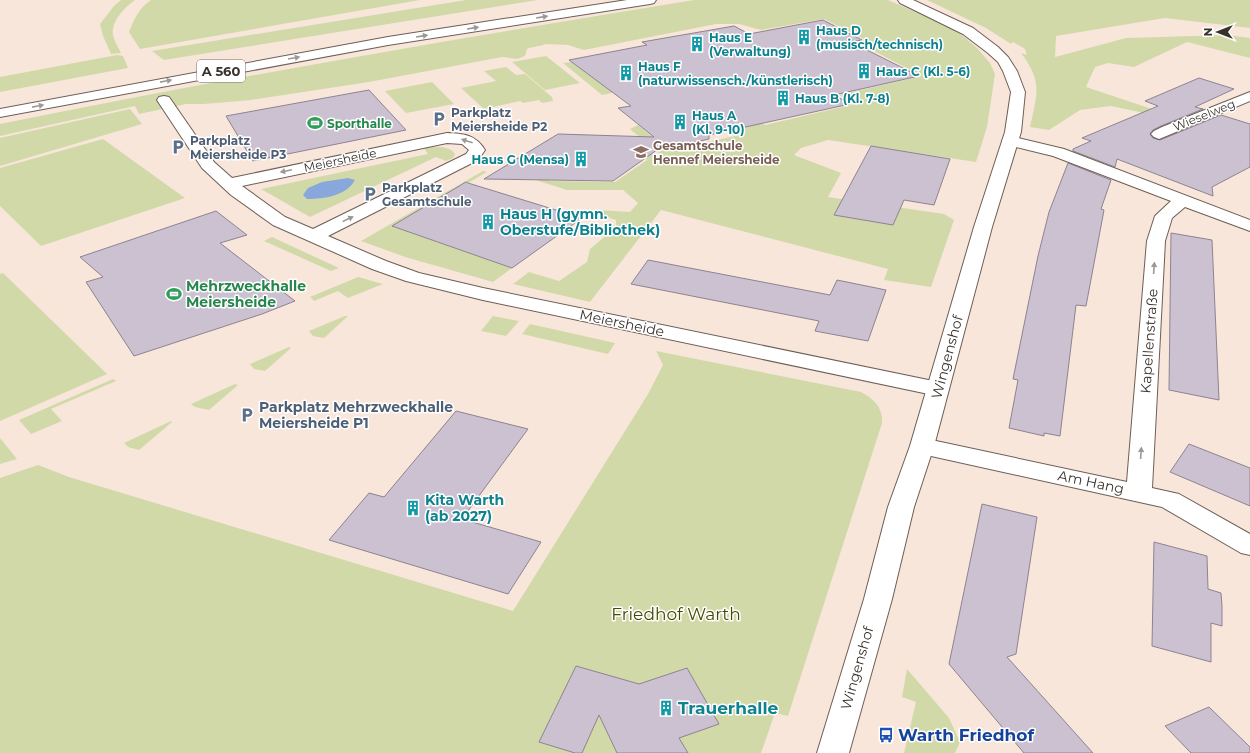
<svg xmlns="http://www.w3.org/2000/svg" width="1250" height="753" font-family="Montserrat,sans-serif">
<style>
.green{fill:#d2d9a9}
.water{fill:#88a7da}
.building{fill:#ccc1d1;stroke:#8d8391}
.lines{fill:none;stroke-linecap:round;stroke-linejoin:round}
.minor-casing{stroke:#6d5e55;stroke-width:2}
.major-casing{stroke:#6d5e55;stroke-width:2}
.highway-casing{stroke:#6d5e55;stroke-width:2}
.minor{fill:#fff;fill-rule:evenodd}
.major{fill:#fff;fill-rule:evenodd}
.highway{fill:#fff;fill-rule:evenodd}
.oneway{fill:#9c9896}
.labels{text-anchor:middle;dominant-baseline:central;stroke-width:3;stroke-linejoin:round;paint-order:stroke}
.far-culture-label{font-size:12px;font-weight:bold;fill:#0d838f;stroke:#fff;text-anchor:start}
.far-service-label{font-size:12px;font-weight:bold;fill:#4e5e75;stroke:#fff;text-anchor:start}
.far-street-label{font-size:12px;fill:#38322d;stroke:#fff}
.far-leisure-label{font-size:12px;font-weight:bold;fill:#27864d;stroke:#fff;text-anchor:start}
.far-education-label{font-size:12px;font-weight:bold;fill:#785e54;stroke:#fff;text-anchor:start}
.shield{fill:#fff;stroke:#74706c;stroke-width:1}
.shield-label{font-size:13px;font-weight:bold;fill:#38322d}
.culture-label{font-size:14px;font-weight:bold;fill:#0d838f;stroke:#fff;text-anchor:start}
.leisure-label{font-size:14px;font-weight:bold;fill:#27864d;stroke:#fff;text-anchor:start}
.street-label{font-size:14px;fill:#38322d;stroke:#fff}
.service-label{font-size:14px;font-weight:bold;fill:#4e5e75;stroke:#fff;text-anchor:start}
.near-park-label{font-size:17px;fill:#454a00;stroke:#fff}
.near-culture-label{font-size:17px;font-weight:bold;fill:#0d838f;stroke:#fff;text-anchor:start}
.near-transit-label{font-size:17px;font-weight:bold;fill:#164399;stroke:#fff;text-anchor:start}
</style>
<rect width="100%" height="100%" fill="#f8e6db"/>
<g class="green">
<path d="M121,0h14c-10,7 -24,21 -22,35 1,5 5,12 8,18l-10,1 -8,-18 -3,-12 14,-18z"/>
<path d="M151,0h269l-280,49 -11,-17c5,-13 10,-24 22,-32z"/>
<path d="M466,0h72l-374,60 -12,-9z"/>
<path d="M694,0h194l55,24 20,12 14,12 13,15 5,11 -8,53 -11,35 -148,-22 -27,8 -7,7 47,18 -13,24 116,17 10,6 -23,67 -47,-7 4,-11 -227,-59 -71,92 -77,-18 16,-12 30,9 28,-19 3,-13 26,-22v-7l-23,-7 4,-3 33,2 8,-9 -15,-13h-56l-44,-14 -13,-14 8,-5 13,14 6,-1 13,11 65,1 32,-22 -24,-20 13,1 21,16 5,-1 -32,-27 8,-4 31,25 76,-16 -20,-16 12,-11 28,18 90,-21 -16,-9 83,-19 -48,-25 -64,13 -21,-8 77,-16 -42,-21 -63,11 -22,-6h-23l-132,26 -16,-5 -23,-1c-5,3 -12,2 -18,5l-2,7 -8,3 -15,-2 -133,25 -118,18 -47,4h-18l-47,10 -4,-8 -135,30v-12c230,-47 462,-86 694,-124z"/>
<path d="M927,0h323v28l-85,-10 -109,18 -1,21 71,-19 101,-3 23,3v20l-63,-16 -53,25 -26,-4 -13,4 -9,20 69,23 -6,4 -38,-8 -31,4 -31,20 -19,-3c7,-33 13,-45 -9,-74l6,2 -2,-6 -12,-7 -2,2 -25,-16z"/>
<path d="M117,55l6,1 5,12 -128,24v-15z"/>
<path d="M546,56l34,27 -35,7 -33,-28z"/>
<path d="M572,62l39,29 1,2 -10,2 -39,-32z"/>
<path d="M506,67l10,8 9,-1 27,23 1,4 -11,2 -3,-3 -16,3 -3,-2 -36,8 -23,-21 35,-7 -12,-10z"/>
<path d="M432,82l22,22 -48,9 -21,-22z"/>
<path d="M130,109l12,15 -142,42v-28z"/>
<path d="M103,139l82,59 -144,48 -41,-40v-38z"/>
<path d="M434,147c7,0 17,0 21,7l-2,4 -7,3 -10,-4 -126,60 -49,-28 167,-35 -4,-6z"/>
<path d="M483,171l4,1 -19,11 -2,-1 -74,44 120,42 -19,14 -88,-25 -44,-16z"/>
<path d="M272,237l67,31 -8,3 -67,-30z"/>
<path d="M3,273l104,101 -107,47v-147z"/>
<path d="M358,277l25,7 -35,14 -10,-7 -24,10 -4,-4z"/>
<path d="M345,316h3l-24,22 -11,-2 -4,-5z"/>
<path d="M493,316l26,5 -13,15 -25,-5z"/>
<path d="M530,324l85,19 -7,11 -86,-20z"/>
<path d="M289,347l2,1 -26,23 -11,-2 -4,-5z"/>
<path d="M656,351l205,41c13,7 22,15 21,31l-94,293 -13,-3 -14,40h-761v-275l38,-13 31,12 444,134 135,-217 15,-29z"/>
<path d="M113,379l3,2 -65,28 11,12 -31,13 -12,-14z"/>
<path d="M235,384l3,1 -29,25 -14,-3 -4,-3z"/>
<path d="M171,421l1,1 -33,28 -11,-3 -4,-4z"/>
<path d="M0,438l17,21 -17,5z"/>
<path d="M907,669l42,49 11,24 -5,11h-51l12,-51 -14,-5z"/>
</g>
<path class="water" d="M348,178l7,2c-9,16 -31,19 -48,19l-4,-4 5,-7 14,-6z"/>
<g class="building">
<path d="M823,20l39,20 -11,2 68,34 -85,19 16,9 -141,31v4l-41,9 -4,-3 -51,36 -129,-2 74,-45 96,3 -36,-29 13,-2 -62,-46 78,-15 -5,-3 92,-16 15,8z"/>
<path d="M1199,78l35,11 -39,18 8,2 -42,17 -8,4 -3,4 3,4 7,2 61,-25 29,9v43l-38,20 1,9 -96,-37 -2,8 -42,-16v-2l18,-8 -9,-3 76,-32 -13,-5z"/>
<path d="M369,90l37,40 -153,31 -27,-45z"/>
<path d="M871,146l79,13 -16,46 -30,-5 -11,25 -59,-10z"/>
<path d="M1068,163l43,17 -10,29 3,1 -18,96 -10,-1 -16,131 -16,-3v3l-35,-8 9,-48 -5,-1 25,-123 11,-44z"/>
<path d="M466,182l2,1 114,35 -70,50 -120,-42z"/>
<path d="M216,211l31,24 -27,8 75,58 -33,13 -128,42 -48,-74 17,-5 -23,-20z"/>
<path d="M1171,233l41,7 7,160 -50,-10z"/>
<path d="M648,260l182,35 7,-15 49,10 -18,51 -53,-10 4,-10 -188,-37z"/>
<path d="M456,411l72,18 -66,90 79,23 -33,52 -179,-54 40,-47 15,4z"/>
<path d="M1189,444l61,24v38l-80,-34z"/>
<path d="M982,504l55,13 -21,137 -9,3 86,96h-69l-75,-89z"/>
<path d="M1154,542l53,14 1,33 13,4 1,13v20l-11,-3v39l-59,-16z"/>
<path d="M576,666l63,18 48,-16 32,56 -40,14 9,15h-71l-18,-38 -17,38h-7l-36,-11z"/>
<path d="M1209,707l41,40v6h-59l-26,-27z"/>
</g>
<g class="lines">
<g class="minor-casing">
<g id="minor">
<path d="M1250,92v9l-86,36 -5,2 -5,-2 -3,-3 3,-3 8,-4z"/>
<path d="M164,96l5,1 45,65 18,16 215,-45c17,1 28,1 38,17l-7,10 -150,76 58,25 33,12 64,15 455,94 8,2 3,5 -3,5 -8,2 -455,-96 -77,-19 -34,-12 -99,-44 -42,-30 -29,-27 -45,-68 2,-3zM447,143l15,1 7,6 -3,4 -153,75 -28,-12 -43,-31z"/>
<path d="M1010,136l54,13 186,71v11l-65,-24 -13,11 -7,23 -13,247 27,6 71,40v21l-9,-2 -79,-46 -240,-53 -8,-3 -4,-5 4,-5 8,-3 205,44 20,-241 8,-25 16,-15 -118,-45 -49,-12 -2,-3 2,-3z"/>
</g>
</g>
<g class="major-casing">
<path id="major" d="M898,0h15l60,28 25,19 10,10 9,14 8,21 -4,40 -29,95 -58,219 -20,61 -22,92 -43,154h-32l47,-154 24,-92 22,-61 64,-219 31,-95 6,-40 -8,-21 -5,-9 -10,-9 -25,-19 -63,-31z"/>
</g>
<g class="highway-casing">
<path id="highway" d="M627,0h29l-2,3 -4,1 -262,41 -388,72v-8l388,-72z"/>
</g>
<use href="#minor" class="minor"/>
<use href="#major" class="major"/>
<use href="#highway" class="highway"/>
</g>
<defs><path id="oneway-solid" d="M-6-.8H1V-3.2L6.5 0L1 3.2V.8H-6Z"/></defs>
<g class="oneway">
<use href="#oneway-solid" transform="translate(542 17) rotate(-9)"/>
<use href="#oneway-solid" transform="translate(473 28) rotate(-9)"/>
<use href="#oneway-solid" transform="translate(422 36) rotate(-9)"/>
<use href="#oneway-solid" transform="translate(294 58) rotate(-10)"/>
<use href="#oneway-solid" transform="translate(166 81) rotate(-11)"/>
<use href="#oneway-solid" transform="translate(38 106) rotate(-11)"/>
<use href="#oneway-solid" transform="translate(467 141) rotate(-162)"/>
<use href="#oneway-solid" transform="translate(286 171) rotate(168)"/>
<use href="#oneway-solid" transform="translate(348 219) rotate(-26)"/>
<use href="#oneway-solid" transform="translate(1154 268) rotate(-86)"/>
<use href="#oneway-solid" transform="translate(1141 453) rotate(-86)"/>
</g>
<defs>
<g id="building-bare" transform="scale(1.2)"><path d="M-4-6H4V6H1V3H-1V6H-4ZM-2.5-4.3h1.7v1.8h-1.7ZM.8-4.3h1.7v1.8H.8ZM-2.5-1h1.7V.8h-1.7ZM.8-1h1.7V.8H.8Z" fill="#0f9aa8" stroke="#fff" stroke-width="2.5" paint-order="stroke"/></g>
<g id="parking-bare" transform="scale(1.2)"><path d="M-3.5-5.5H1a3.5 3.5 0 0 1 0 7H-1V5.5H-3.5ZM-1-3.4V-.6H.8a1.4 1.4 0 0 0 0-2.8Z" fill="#5c6f8a" stroke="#fff" stroke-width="2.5" paint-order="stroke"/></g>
<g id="stadium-bare" transform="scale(1.2)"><path d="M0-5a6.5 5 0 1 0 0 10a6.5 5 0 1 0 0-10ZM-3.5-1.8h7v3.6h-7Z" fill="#2e9e5b" stroke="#fff" stroke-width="2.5" paint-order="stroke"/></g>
<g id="school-bare" transform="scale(1.2)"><path d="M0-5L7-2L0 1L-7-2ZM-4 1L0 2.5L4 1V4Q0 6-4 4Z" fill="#8d6e63" stroke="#fff" stroke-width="2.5" paint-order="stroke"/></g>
<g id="bus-bare" transform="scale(1.2)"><path d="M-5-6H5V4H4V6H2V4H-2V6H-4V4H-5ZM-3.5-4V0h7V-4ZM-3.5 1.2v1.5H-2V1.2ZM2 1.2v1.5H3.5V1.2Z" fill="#1a4fb4" stroke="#fff" stroke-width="2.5" paint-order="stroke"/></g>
</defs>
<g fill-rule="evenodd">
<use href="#building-bare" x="804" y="37"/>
<use href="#building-bare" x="697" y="44"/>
<use href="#building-bare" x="864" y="71"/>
<use href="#building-bare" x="626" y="73"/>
<use href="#building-bare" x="783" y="98"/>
<use href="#parking-bare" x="439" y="119"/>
<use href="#building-bare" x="680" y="122"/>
<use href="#stadium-bare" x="315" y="123"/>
<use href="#parking-bare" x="178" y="147"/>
<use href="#school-bare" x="641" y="152"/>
<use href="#building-bare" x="581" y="159"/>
<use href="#parking-bare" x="370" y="194"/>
<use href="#building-bare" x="488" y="222"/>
<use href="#stadium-bare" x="174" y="294"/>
<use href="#parking-bare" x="247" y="415"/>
<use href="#building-bare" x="413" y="508"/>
<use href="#building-bare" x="666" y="708"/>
<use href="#bus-bare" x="886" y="735"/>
</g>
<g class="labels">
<g class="far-culture-label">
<text x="816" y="30">Haus D<tspan x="816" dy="14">(musisch/technisch)</tspan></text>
<text x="709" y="37">Haus E<tspan x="709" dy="14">(Verwaltung)</tspan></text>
<text x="638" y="66">Haus F<tspan x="638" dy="14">(naturwissensch./künstlerisch)</tspan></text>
<text x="876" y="71">Haus C (Kl. 5-6)</text>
<text x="795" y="98">Haus B (Kl. 7-8)</text>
<text x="692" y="115">Haus A<tspan x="692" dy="14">(Kl. 9-10)</tspan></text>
<text x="569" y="159" text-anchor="end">Haus G (Mensa)</text>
</g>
<g class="far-service-label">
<text x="451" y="112">Parkplatz<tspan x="451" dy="14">Meiersheide P2</tspan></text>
<text x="190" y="140">Parkplatz<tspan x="190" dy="14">Meiersheide P3</tspan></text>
<text x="382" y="187">Parkplatz<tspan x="382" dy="14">Gesamtschule</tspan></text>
</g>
<g class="far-street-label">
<text transform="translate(1204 115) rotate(-22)">Wieselweg</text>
<text transform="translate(340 160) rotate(-12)">Meiersheide</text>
</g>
<g class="far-leisure-label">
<text x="327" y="123">Sporthalle</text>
</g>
<g class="far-education-label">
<text x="653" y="145">Gesamtschule<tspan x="653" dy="14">Hennef Meiersheide</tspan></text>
</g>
<rect class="shield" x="197" y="60" width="48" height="22" rx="3"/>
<g class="shield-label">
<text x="221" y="71">A 560</text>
</g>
<g class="culture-label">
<text x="500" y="214">Haus H (gymn.<tspan x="500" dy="16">Oberstufe/Bibliothek)</tspan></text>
<text x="425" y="500">Kita Warth<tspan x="425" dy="16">(ab 2027)</tspan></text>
</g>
<g class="leisure-label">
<text x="186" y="286">Mehrzweckhalle<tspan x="186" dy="16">Meiersheide</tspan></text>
</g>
<g class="street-label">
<text transform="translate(622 323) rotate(12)">Meiersheide</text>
<text transform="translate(1149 341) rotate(-86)">Kapellenstraße</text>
<text transform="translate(947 357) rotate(-75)">Wingenshof</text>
<text transform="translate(1091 482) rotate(12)">Am Hang</text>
<text transform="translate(857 668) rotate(-74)">Wingenshof</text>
</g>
<g class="service-label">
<text x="259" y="407">Parkplatz Mehrzweckhalle<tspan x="259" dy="16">Meiersheide P1</tspan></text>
</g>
<g class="near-park-label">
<text x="676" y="614">Friedhof Warth</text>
</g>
<g class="near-culture-label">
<text x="678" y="708">Trauerhalle</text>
</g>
<g class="near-transit-label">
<text x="898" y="735">Warth Friedhof</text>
</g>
</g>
<g transform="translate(1218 32) rotate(270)" stroke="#ffffff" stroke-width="3" paint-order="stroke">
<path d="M0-3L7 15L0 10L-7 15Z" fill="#38322d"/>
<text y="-6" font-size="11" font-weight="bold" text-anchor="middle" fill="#38322d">N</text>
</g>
</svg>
